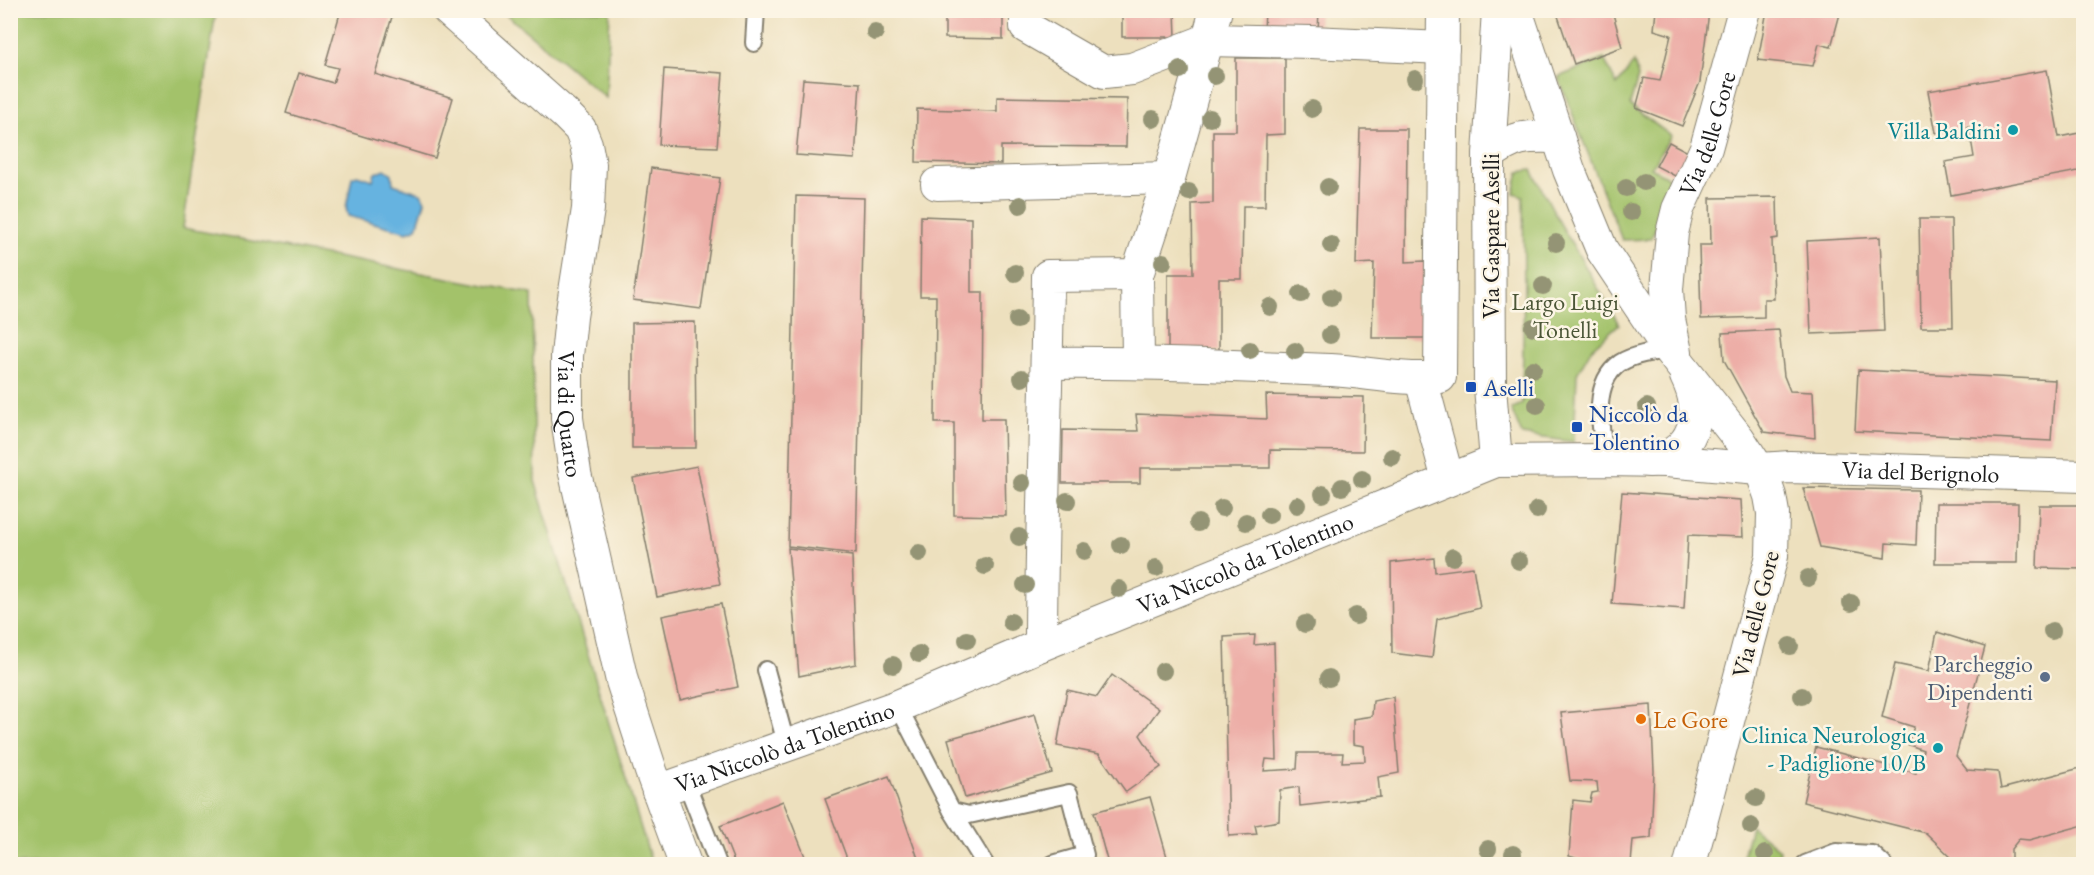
<svg xmlns="http://www.w3.org/2000/svg" width="2094" height="875" font-family="'EB Garamond',serif">
<style>
.green{fill:#a3c26a;stroke:#606f43;stroke-width:1.5}
.water{fill:#66b3e0;stroke:#41687e;stroke-width:1.5}
.building{fill:#edaea7}
.lines{fill:none;stroke-linecap:round;stroke-linejoin:round}
.service-casing{stroke:#847e6d;stroke-width:20}
.minor-casing{stroke:#847e6d;stroke-width:34}
.service{stroke:#fff;stroke-width:16}
.minor{stroke:#fff;stroke-width:32}
.tree{fill:#949474}
.culture-dot{fill:#0f9aa8;stroke:#fcf5e5;stroke-width:2}
.transit-dot{fill:#1a4fb4;stroke:#fcf5e5;stroke-width:2}
.service-dot{fill:#5c6f8a;stroke:#fcf5e5;stroke-width:2}
.food-dot{fill:#e8710a;stroke:#fcf5e5;stroke-width:2}
.labels{text-anchor:middle;dominant-baseline:central;stroke-width:5;stroke-linejoin:round;paint-order:stroke}
.culture-label{font-size:24px;fill:#0d838f;stroke:#fcf5e5;text-anchor:end}
.street-label{font-size:24px;fill:#1c1c1c;stroke:#fcf5e5}
.park-label{font-size:24px;fill:#4b5637;stroke:#fcf5e5}
.transit-label{font-size:24px;fill:#164399;stroke:#fcf5e5;text-anchor:start}
.service-label{font-size:24px;fill:#4e5e75;stroke:#fcf5e5;text-anchor:end}
.food-label{font-size:24px;fill:#c56008;stroke:#fcf5e5;text-anchor:start}
</style>
<rect width="100%" height="100%" fill="#fcf5e5"/>
<filter id="ink" filterUnits="userSpaceOnUse"><feTurbulence type="fractalNoise" baseFrequency=".0167" numOctaves="2"/><feDisplacementMap in="SourceGraphic" scale="12" xChannelSelector="R" yChannelSelector="G"/><feConvolveMatrix kernelMatrix="1 2 1 2 8 2 1 2 1" color-interpolation-filters="sRGB"/></filter>
<filter id="wash" filterUnits="userSpaceOnUse"><feTurbulence type="fractalNoise" baseFrequency=".008" numOctaves="4" result="noise"/><feDisplacementMap in="SourceGraphic" scale="24" xChannelSelector="R" yChannelSelector="G"/><feGaussianBlur stdDeviation="1.35" result="paint"/><feColorMatrix in="noise" values="0 0 0 0 0 0 0 0 0 0 0 0 0 0 0 0 0 1.4 0 .05"/><feComposite in="paint" operator="in"/></filter>
<g filter="url(#wash)">
<rect width="100%" height="100%" fill="#ede0be"/>
<g class="green">
<path d="M10,11h206l-33,217 349,66 3,187 117,383h-641z"/>
<path d="M502,11h108l-4,87z"/>
<path d="M1604,59l13,26 17,-23 4,15 -8,28 41,31 -20,32 24,13 -24,58 -29,1 -64,-163z"/>
<path d="M1532,170l29,55 58,99 -27,24 -15,26 -3,68 -52,-7 -11,-26 11,-5 2,-122 -1,-86 -9,-3 5,-21z"/>
<path d="M1751,826l29,24 -3,14h-36z"/>
</g>
<path class="water" d="M385,169l7,5 1,10 28,9 4,8 -8,27 -10,4 -59,-16 -2,-8 6,-31 5,-2 16,5 2,-7z"/>
<g id="blocks">
<g class="building">
<path d="M341,10h53l-19,64 78,24 -18,60 -149,-45 13,-40 34,10 5,-15 -13,-3z"/>
<path d="M945,10h58v29l-58,-1z"/>
<path d="M1122,10h53l1,27h-54z"/>
<path d="M1265,10h54l-1,22h-54z"/>
<path d="M1556,10h56l10,37 -48,17z"/>
<path d="M1656,10l53,2 -9,70 -18,44 -46,-18 8,-30 16,3 11,-46 -17,-5z"/>
<path d="M1767,10h74l-10,37 -12,-3 -6,22 -55,-6z"/>
<path d="M1236,58h49v76l-19,1 -1,71h-22l-1,73h-23v72h-51v-77h25l-1,-70 21,-1v-72h23z"/>
<path d="M664,69l59,4 -6,74 -58,-2z"/>
<path d="M2047,70l12,67 25,-5v38l-133,25 -6,-33 29,-5 -5,-30 -33,6 -8,-42z"/>
<path d="M803,79l57,4 -5,76 -59,-4z"/>
<path d="M997,97l130,2 -1,48 -125,-1v18l-85,-2 1,-53 80,2z"/>
<path d="M1360,129h47l-1,133 19,-1v77h-53l2,-75 -18,1z"/>
<path d="M1669,142l21,11 -13,24 -21,-11z"/>
<path d="M651,168l69,10 -19,131 -68,-9z"/>
<path d="M796,196l68,2 -8,356 -68,-8z"/>
<path d="M1777,197l1,41 -6,1 2,60h-10v18l-63,2 -2,-74h12l-1,-47z"/>
<path d="M921,216l50,2v74h12l-1,127h22l2,97 -52,-1v-92h-19l1,-127h-16z"/>
<path d="M1919,219h32l2,108h-32z"/>
<path d="M1880,237l4,94 -73,3 -4,-93z"/>
<path d="M695,322l1,126h-64v-125z"/>
<path d="M1779,330l5,46 6,15 23,1 2,46 -51,-6 -40,-72 -2,-27z"/>
<path d="M1858,370l197,10 -4,61 -196,-10z"/>
<path d="M1266,395l98,2 -1,54 -93,-1v18h-130v15h-78l1,-53 75,1 -2,-17 131,5z"/>
<path d="M697,466l23,118 -63,13 -24,-119z"/>
<path d="M1803,488l115,2 -2,55 -30,-2 -1,15 -65,-11z"/>
<path d="M1622,492l119,8 2,37 -55,-2 -4,74 -72,-5z"/>
<path d="M1936,503h82l-1,60h-82z"/>
<path d="M2039,505h45v64l-47,-1z"/>
<path d="M788,548l64,8 4,108 -57,12z"/>
<path d="M1434,558l1,14 38,-5 7,41 -43,11 -5,39 -40,-5 -1,-90z"/>
<path d="M721,604l17,83 -58,13 -18,-84z"/>
<path d="M1937,632l48,15 -29,109 11,14 31,2 3,17 83,-22v58l-55,15 -10,-1 -8,10v15h-55v-2l-30,-29 -123,-31 13,-55 100,26 7,-23 -16,-6 7,-17 -32,-10 13,-53 34,7z"/>
<path d="M1255,635l-1,10 20,-2 3,117 -11,-1 -2,12 33,-2 1,-16h45l-1,9 23,-1 -1,-15 -11,-2v-25l19,-3 1,-15 20,-4 6,76 -21,4 2,20 -80,9 -1,-19 -19,3 -1,31 -24,4 2,9 -28,2 -5,-199z"/>
<path d="M1112,675l47,34 -19,26 21,32 -35,25 -27,-38 -42,-8 10,-56 30,7z"/>
<path d="M1651,705l3,66 -3,67 -18,2 -2,24h-37l-25,-8 4,-56 17,2 2,-9 6,-1 -1,-10 -27,-1 -9,-68z"/>
<path d="M1035,714l17,59 -87,25 -17,-59z"/>
<path d="M889,776l31,88h-71l-24,-65z"/>
<path d="M1150,797l19,67h-61l-14,-52z"/>
<path d="M783,801l25,63h-73l-15,-38z"/>
</g>
</g>
</g>
<g filter="url(#ink)">
<use href="#blocks" fill-opacity="0" stroke="#847e6d" stroke-width="1.5"/>
<g class="lines">
<g class="service-casing">
<g id="service">
<path d="M754,43l2,-33"/>
<path d="M1606,460c-5,-30 -16,-76 14,-97 14,-9 33,-11 49,-13"/>
<path d="M766,670l21,77"/>
<path d="M898,706l54,105 17,4 100,-22 16,62 -32,9"/>
<path d="M686,782l32,82"/>
<path d="M952,811l33,53"/>
<path d="M1805,864l31,-12 36,2 11,10"/>
</g>
</g>
<g class="minor-casing">
<g id="minor">
<path id="s1" d="M448,10l117,104 15,15 6,15 4,21 -2,44 -17,108 -4,39v62l8,55 47,208 29,90 34,93"/>
<path d="M1026,10v17l78,45 28,-3 75,-29 104,2 132,6"/>
<path d="M1516,10l53,160 33,80 67,100 70,89 24,37 7,20 3,17 -1,43 -82,308"/>
<path d="M1489,155c27,-20 37,-19 69,-18"/>
<path d="M937,184l232,-6"/>
<path d="M1137,275l1,87"/>
<path id="s2" d="M1676,352l-7,-33 -2,-30 5,-56 6,-24 28,-61 38,-138"/>
<path d="M1047,363c95,-1 189,3 284,7 36,2 72,11 109,7l3,-367"/>
<path d="M1421,379l27,101"/>
<path d="M1496,461l-6,-74 -1,-232 9,-145"/>
<path d="M1649,461c46,-7 56,-47 37,-85"/>
<path d="M1041,645c0,-123 6,-246 7,-369l89,-1 32,-97 47,-168"/>
<path id="s3" d="M658,791l240,-85 143,-61 455,-184 110,-1 60,1 93,8 31,-2 294,9"/>
</g>
</g>
<use href="#service" class="service"/>
<use href="#minor" class="minor"/>
</g>
<g class="tree">
<circle cx="875" cy="32" r="9"/>
<circle cx="1180" cy="70" r="9"/>
<circle cx="1215" cy="76" r="9"/>
<circle cx="1415" cy="79" r="9"/>
<circle cx="1312" cy="109" r="9"/>
<circle cx="1210" cy="118" r="9"/>
<circle cx="1153" cy="119" r="9"/>
<circle cx="1644" cy="182" r="9"/>
<circle cx="1328" cy="187" r="9"/>
<circle cx="1626" cy="188" r="9"/>
<circle cx="1189" cy="192" r="9"/>
<circle cx="1020" cy="205" r="9"/>
<circle cx="1631" cy="212" r="9"/>
<circle cx="1556" cy="243" r="9"/>
<circle cx="1331" cy="245" r="9"/>
<circle cx="1163" cy="262" r="9"/>
<circle cx="1015" cy="273" r="9"/>
<circle cx="1543" cy="286" r="9"/>
<circle cx="1301" cy="294" r="9"/>
<circle cx="1331" cy="297" r="9"/>
<circle cx="1270" cy="307" r="9"/>
<circle cx="1017" cy="320" r="9"/>
<circle cx="1533" cy="327" r="9"/>
<circle cx="1330" cy="335" r="9"/>
<circle cx="1250" cy="350" r="9"/>
<circle cx="1295" cy="351" r="9"/>
<circle cx="1533" cy="369" r="9"/>
<circle cx="1022" cy="378" r="9"/>
<circle cx="1537" cy="405" r="9"/>
<circle cx="1647" cy="407" r="9"/>
<circle cx="1392" cy="457" r="9"/>
<circle cx="1362" cy="479" r="9"/>
<circle cx="1022" cy="483" r="9"/>
<circle cx="1342" cy="487" r="9"/>
<circle cx="1323" cy="494" r="9"/>
<circle cx="1067" cy="501" r="9"/>
<circle cx="1297" cy="505" r="9"/>
<circle cx="1222" cy="508" r="9"/>
<circle cx="1537" cy="510" r="9"/>
<circle cx="1269" cy="515" r="9"/>
<circle cx="1246" cy="522" r="9"/>
<circle cx="1198" cy="523" r="9"/>
<circle cx="1019" cy="537" r="9"/>
<circle cx="1121" cy="545" r="9"/>
<circle cx="1084" cy="551" r="9"/>
<circle cx="919" cy="553" r="9"/>
<circle cx="1453" cy="557" r="9"/>
<circle cx="1519" cy="561" r="9"/>
<circle cx="985" cy="566" r="9"/>
<circle cx="1156" cy="568" r="9"/>
<circle cx="1808" cy="578" r="9"/>
<circle cx="1025" cy="585" r="9"/>
<circle cx="1119" cy="589" r="9"/>
<circle cx="1851" cy="603" r="9"/>
<circle cx="1356" cy="616" r="9"/>
<circle cx="1011" cy="622" r="9"/>
<circle cx="1305" cy="624" r="9"/>
<circle cx="2052" cy="631" r="9"/>
<circle cx="967" cy="640" r="9"/>
<circle cx="1790" cy="646" r="9"/>
<circle cx="919" cy="654" r="9"/>
<circle cx="893" cy="665" r="9"/>
<circle cx="1163" cy="671" r="9"/>
<circle cx="1329" cy="678" r="9"/>
<circle cx="1802" cy="696" r="9"/>
<circle cx="1756" cy="798" r="9"/>
<circle cx="1751" cy="826" r="9"/>
<circle cx="1488" cy="849" r="9"/>
<circle cx="1513" cy="854" r="9"/>
<circle cx="1765" cy="854" r="9"/>
</g>
</g>
<g class="culture-dot">
<circle cx="2013" cy="130" r="6"/>
<circle cx="1938" cy="748" r="6"/>
</g>
<g class="transit-dot">
<rect x="1465" y="381" width="12" height="12" rx="3"/>
<rect x="1571" y="421" width="12" height="12" rx="3"/>
</g>
<circle class="service-dot" cx="2045" cy="677" r="6"/>
<circle class="food-dot" cx="1641" cy="719" r="6"/>
<g class="labels">
<g class="culture-label">
<text x="2001" y="130">Villa Baldini</text>
<text x="1926" y="734">Clinica Neurologica<tspan x="1926" dy="28">- Padiglione 10/B</tspan></text>
</g>
<g class="street-label">
<text stroke="none"><textPath href="#s2" startOffset="226">Via delle Gore</textPath></text>
<text transform="translate(1490 236) rotate(-90)">Via Gaspare Aselli</text>
<text stroke="none"><textPath href="#s1" startOffset="466">Via di Quarto</textPath></text>
<text stroke="none"><textPath href="#s3" startOffset="1326">Via del Berignolo</textPath></text>
<text stroke="none"><textPath href="#s3" startOffset="630">Via Niccolò da Tolentino</textPath></text>
<text transform="translate(1755 614) rotate(-76)">Via delle Gore</text>
<text stroke="none"><textPath href="#s3" startOffset="134">Via Niccolò da Tolentino</textPath></text>
</g>
<g class="park-label">
<text x="1565" y="301">Largo Luigi<tspan x="1565" dy="28">Tonelli</tspan></text>
</g>
<g class="transit-label">
<text x="1483" y="387">Aselli</text>
<text x="1589" y="413">Niccolò da<tspan x="1589" dy="28">Tolentino</tspan></text>
</g>
<g class="service-label">
<text x="2033" y="663">Parcheggio<tspan x="2033" dy="28">Dipendenti</tspan></text>
</g>
<g class="food-label">
<text x="1653" y="719">Le Gore</text>
</g>
</g>
<rect width="2094" height="875" fill="none" stroke="#fcf5e5" stroke-width="36"/>
</svg>
